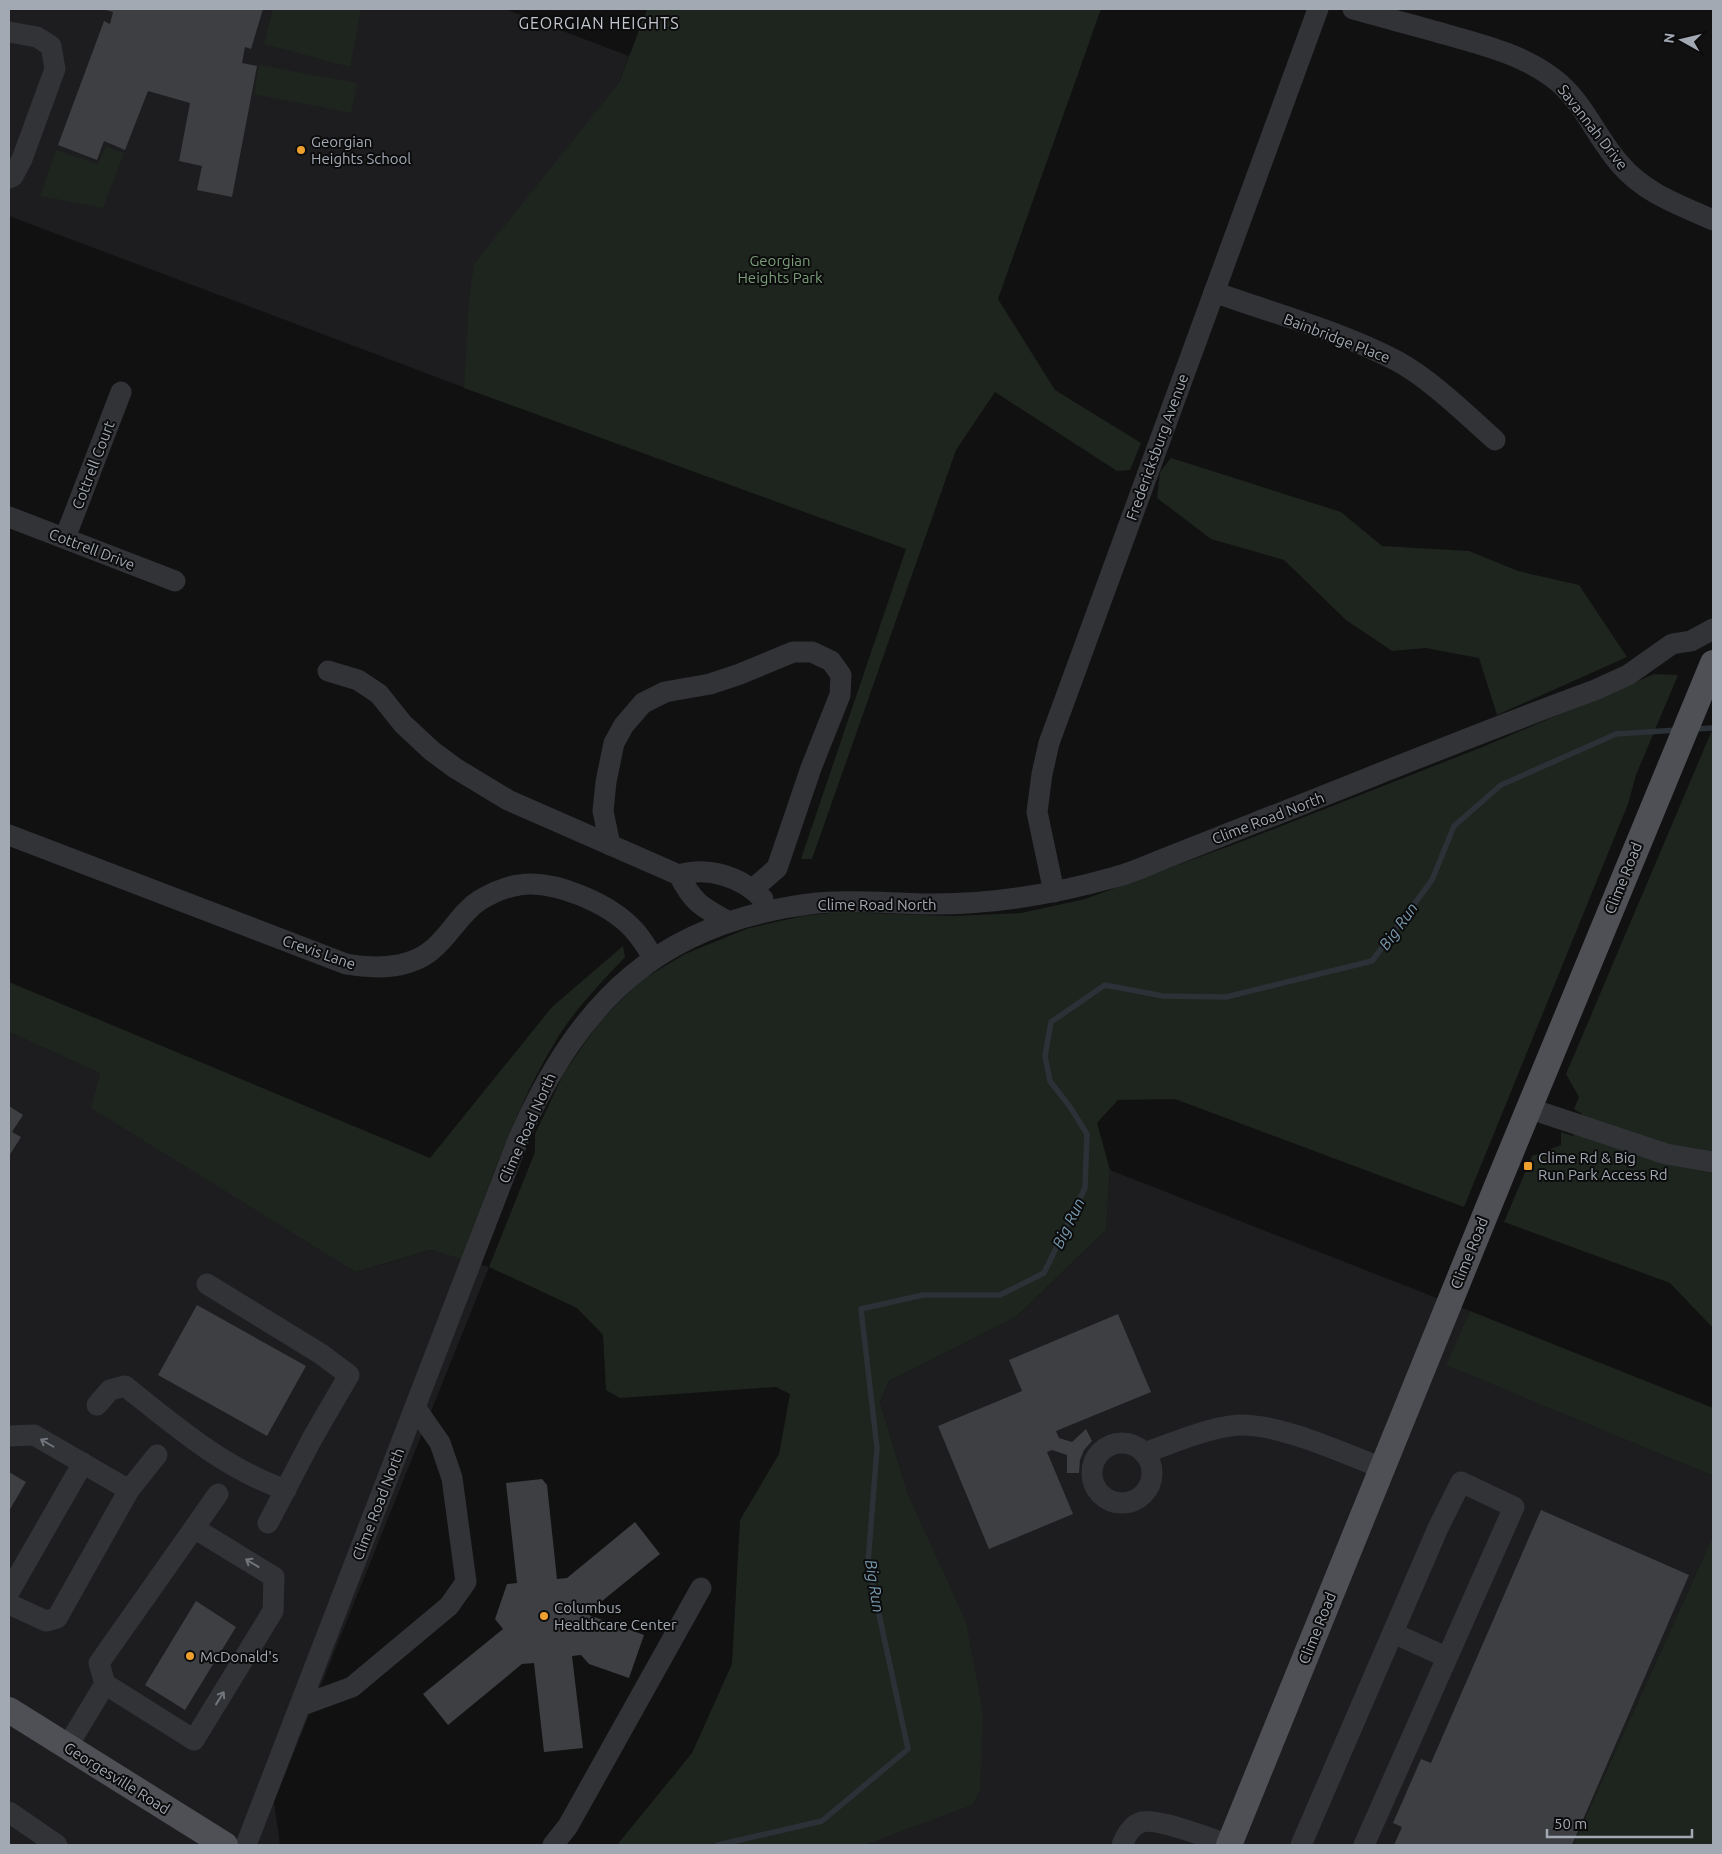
<svg xmlns="http://www.w3.org/2000/svg" width="1722" height="1854" font-family="Ubuntu,sans-serif">
<style>
.built{fill:#1d1d1f}
.green{fill:#1d251e}
.lines{fill:none;stroke-linecap:round;stroke-linejoin:round}
.stream{stroke:#2a3238;stroke-width:5.5}
.building{fill:#3d3f42}
.minor{stroke:#323337;stroke-width:21}
.major{stroke:#4e5056;stroke-width:26}
.oneway{stroke:#70747b}
.poi-dot{fill:#eea02e;stroke:#0c0c0d;stroke-width:2}
.labels{text-anchor:middle;dominant-baseline:central;stroke-width:4;stroke-linejoin:round;paint-order:stroke}
.street-label{font-size:15px;fill:#a2a9b3;stroke:#0c0c0d}
.poi-label{font-size:15px;fill:#a2a9b3;stroke:#0c0c0d;text-anchor:start}
.park-label{font-size:15px;fill:#7a9e79;stroke:#0c0c0d}
.neighbourhood-label{font-size:16px;letter-spacing:1px;fill:#c3c7cf;stroke:#0c0c0d}
.water-label{font-size:16px;font-style:italic;fill:#7999ae;stroke:#0c0c0d}
</style>
<rect width="100%" height="100%" fill="#111112"/>
<g class="built">
<path d="M9,9h496l124,47 -129,345 -491,-185z"/>
<path d="M9,1032l92,41 255,199 74,-22 59,17 -215,535 6,43h-271z"/>
<path d="M1110,1170l360,141 -23,54 266,111v60l-140,309h-709l5,-3 39,-346 -28,-94 9,-21 127,-64 90,-87z"/>
</g>
<g class="green">
<path d="M273,9h88l-11,58 -86,-23z"/>
<path d="M647,9h454l-103,290 57,91 86,53 -11,27 -13,1 -122,-79 -39,58 -144,409h-11l105,-310 -442,-161 5,-88 5,-36 145,-181z"/>
<path d="M259,65l98,18 -6,30 -97,-19z"/>
<path d="M106,146l18,7 -21,55 -63,-12 16,-46 42,14z"/>
<path d="M1171,458l170,54 41,34 87,5 49,20 61,14 48,72 -130,58 -18,-57 -53,-10 -34,3 -46,-31 -62,-60 -73,-21 -54,-41 3,-26z"/>
<path d="M1654,674l24,1 -42,100 -8,29 -164,403 -289,-108 -57,1 -21,23 13,47 -4,60 -90,87 -127,64 -9,21 28,93 58,127 17,91 -3,78 -8,14 -108,40h-247l75,-92 40,-89 8,-144 39,-66 11,-60 -14,-7 -156,11 -14,-8 -3,-55 -26,-27 -88,-41 46,-115v-18l29,-61 36,-52 40,-40 45,-27 64,-26 54,-12 37,-4 112,4 69,-3 64,-14 158,-58 242,-95z"/>
<path d="M1713,728v600l-43,-45 -166,-61 28,-66 29,-11v-13l12,4 9,-22 -8,-5 5,-12 -13,-23z"/>
<path d="M623,946l2,11c-24,26 -50,52 -68,82 -42,68 -67,146 -96,220l-31,-9 -74,22 -265,-164 9,-35 -91,-41v-50l421,176 122,-151z"/>
<path d="M1470,1311l243,97v68l-267,-111z"/>
<path d="M1713,1536v309h-140z"/>
</g>
<g class="lines">
<g class="stream">
<path d="M1694,729l19,-1"/>
<path d="M718,1845l104,-24 86,-72 -40,-186 9,-115 -16,-139 62,-14h77l44,-22 41,-85 2,-54 -17,-27 -20,-26 -5,-25 6,-34 54,-37 58,11 63,1 146,-36 60,-81 22,-54 47,-41 115,-51 62,-4"/>
</g>
</g>
<g class="building">
<path d="M102,9h161l-12,40 -6,-2 -3,16 15,3 -25,131 -35,-7 5,-24 -23,-5 11,-58 -42,-12 -23,59 -21,-9 -7,19 -39,-15 46,-124 6,3 3,-12z"/>
<path d="M9,1106l14,9 -11,17 9,5 -12,19z"/>
<path d="M197,1305l109,61 -39,70 -109,-61z"/>
<path d="M1118,1314l33,78 -95,39 3,7 13,4 14,-13 6,12 -8,9 -4,10 -1,13h-12v-18l-15,-5 -5,2 26,62 -84,35 -51,-123 84,-35 -13,-31z"/>
<path d="M9,1472l17,10 -17,29z"/>
<path d="M542,1479l5,6 10,94 10,-1 68,-56 25,32 -74,60 58,21 -15,43 -40,-14 -8,-9 -9,1 11,92 -39,4 -10,-89 -12,1 -74,61 -25,-31 80,-65 -8,-10 12,-35 10,-1 -11,-100z"/>
<path d="M1541,1510l148,65 -117,270h-178l8,-18 -9,-4 28,-64 10,4z"/>
<path d="M196,1601l40,26 -51,83 -40,-25z"/>
</g>
<g class="lines">
<g class="minor">
<path d="M1353,9c32,9 64,17 95,26 36,10 75,20 105,43 30,22 43,59 67,86 24,29 60,41 93,56"/>
<path d="M9,32l28,5 14,9 4,23 -33,90 -9,17 -4,2"/>
<path d="M1214,292c61,22 126,39 183,69 32,17 70,54 98,79"/>
<path d="M9,517l166,64"/>
<path d="M65,538l56,-146"/>
<path d="M328,671l30,9 21,14 24,30 29,27 23,17 53,32 171,75c14,28 23,32 50,47"/>
<path d="M9,835l337,129c29,5 63,6 87,-15 17,-14 28,-37 47,-49 12,-7 25,-13 39,-15 35,-6 91,19 114,44 8,8 14,19 20,28"/>
<path d="M610,845l-7,-34 3,-29 8,-39 10,-18 19,-22 22,-11 45,-8 30,-10 53,-22h19l19,9 10,14 -1,20 -29,73 -34,100 -24,21"/>
<path d="M679,875c29,-9 63,2 84,24"/>
<path d="M1054,892l-17,-80 5,-38 7,-31 269,-734"/>
<path d="M1528,1108l138,46 47,8"/>
<path d="M207,1284l114,70 28,21 -36,62 -45,86"/>
<path d="M97,1405l13,-15 15,-4c50,40 100,83 161,104"/>
<path d="M9,1436l25,-1 95,55 28,-35"/>
<circle cx="1122" cy="1473" r="30"/>
<path d="M1144,1453c29,-10 65,-26 95,-28 42,-1 104,28 143,43"/>
<path d="M194,1528l80,49 -1,34 -79,129 -89,-56 -6,-21 119,-169"/>
<path d="M9,1592l74,-129"/>
<path d="M9,1604l37,17 11,-3 72,-128"/>
<path d="M1393,1633l53,24"/>
<path d="M300,1706l52,-19 97,-81 17,-24 -14,-104 -12,-35 -25,-36"/>
<path d="M67,1747l38,-63"/>
<path d="M9,1812l48,33"/>
<path d="M246,1845l272,-705c62,-141 142,-219 299,-237 39,-4 78,1 117,1 62,0 121,-10 181,-27 16,-4 31,-11 46,-17 30,-12 61,-24 91,-36 115,-45 228,-92 343,-134l33,-15 44,-31 19,-3 22,-12"/>
<path d="M553,1845l15,-19 133,-238"/>
<path d="M1122,1845c4,-9 9,-20 20,-23 16,-4 70,17 87,23"/>
<path d="M1301,1845l137,-317 23,-46 53,25 -150,338"/>
</g>
<g class="major">
<path d="M9,1710l216,135"/>
<path d="M1229,1845l270,-664 214,-518"/>
</g>
</g>
<defs><path id="oneway-shaft" d="M-6 0H5M1.5-3L5.5 0L1.5 3" fill="none" stroke-width="1.6" stroke-linecap="round" stroke-linejoin="round" transform="scale(1.25)"/></defs>
<g class="oneway">
<use href="#oneway-shaft" transform="translate(47 1443) rotate(-150)"/>
<use href="#oneway-shaft" transform="translate(252 1563) rotate(-149)"/>
<use href="#oneway-shaft" transform="translate(220 1698) rotate(-58)"/>
</g>
<g class="poi-dot">
<circle cx="301" cy="150" r="5"/>
<rect x="1523" y="1161" width="10" height="10" rx="2.5"/>
<circle cx="544" cy="1616" r="5"/>
<circle cx="190" cy="1656" r="5"/>
</g>
<g class="labels">
<g class="street-label">
<text transform="translate(1593 127) rotate(52)">Savannah Drive</text>
<text transform="translate(1337 338) rotate(21)">Bainbridge Place</text>
<text transform="translate(1157 447) rotate(-70)">Fredericksburg Avenue</text>
<text transform="translate(93 465) rotate(-69)">Cottrell Court</text>
<text transform="translate(92 549) rotate(21)">Cottrell Drive</text>
<text transform="translate(1268 818) rotate(-21)">Clime Road North</text>
<text transform="translate(1623 878) rotate(-68)">Clime Road</text>
<text x="877" y="904">Clime Road North</text>
<text transform="translate(319 952) rotate(19)">Crevis Lane</text>
<text transform="translate(527 1128) rotate(-66)">Clime Road North</text>
<text transform="translate(1469 1253) rotate(-68)">Clime Road</text>
<text transform="translate(378 1504) rotate(-69)">Clime Road North</text>
<text transform="translate(1317 1628) rotate(-68)">Clime Road</text>
<text transform="translate(117 1778) rotate(32)">Georgesville Road</text>
</g>
<g class="poi-label">
<text x="311" y="141">Georgian<tspan x="311" dy="17">Heights School</tspan></text>
<text x="1538" y="1157">Clime Rd &amp; Big<tspan x="1538" dy="17">Run Park Access Rd</tspan></text>
<text x="554" y="1607">Columbus<tspan x="554" dy="17">Healthcare Center</tspan></text>
<text x="200" y="1656">McDonald's</text>
</g>
<g class="park-label">
<text x="780" y="260">Georgian<tspan x="780" dy="17">Heights Park</tspan></text>
</g>
<g class="neighbourhood-label">
<text x="599" y="23">GEORGIAN HEIGHTS</text>
</g>
<g class="water-label">
<text transform="translate(1398 926) rotate(-54)">Big Run</text>
<text transform="translate(1068 1223) rotate(-64)">Big Run</text>
<text transform="translate(875 1586) rotate(81)">Big Run</text>
</g>
</g>
<rect width="1722" height="1854" fill="none" stroke="#a2a9b3" stroke-width="20"/>
<g transform="translate(1682 40) rotate(278)" stroke="#0c0c0d" stroke-width="4" paint-order="stroke">
<path d="M0-4L9 19L0 12L-9 19Z" fill="#a2a9b3"/>
<text y="-8" font-size="14" font-weight="bold" text-anchor="middle" fill="#a2a9b3">N</text>
</g>
<path d="M1547 1829v8h145v-8" fill="none" stroke="#a2a9b3" stroke-width="2.5"/>
<text x="1554" y="1829" font-size="15" fill="#a2a9b3" stroke="#0c0c0d" stroke-width="4" paint-order="stroke">50 m</text>
</svg>
